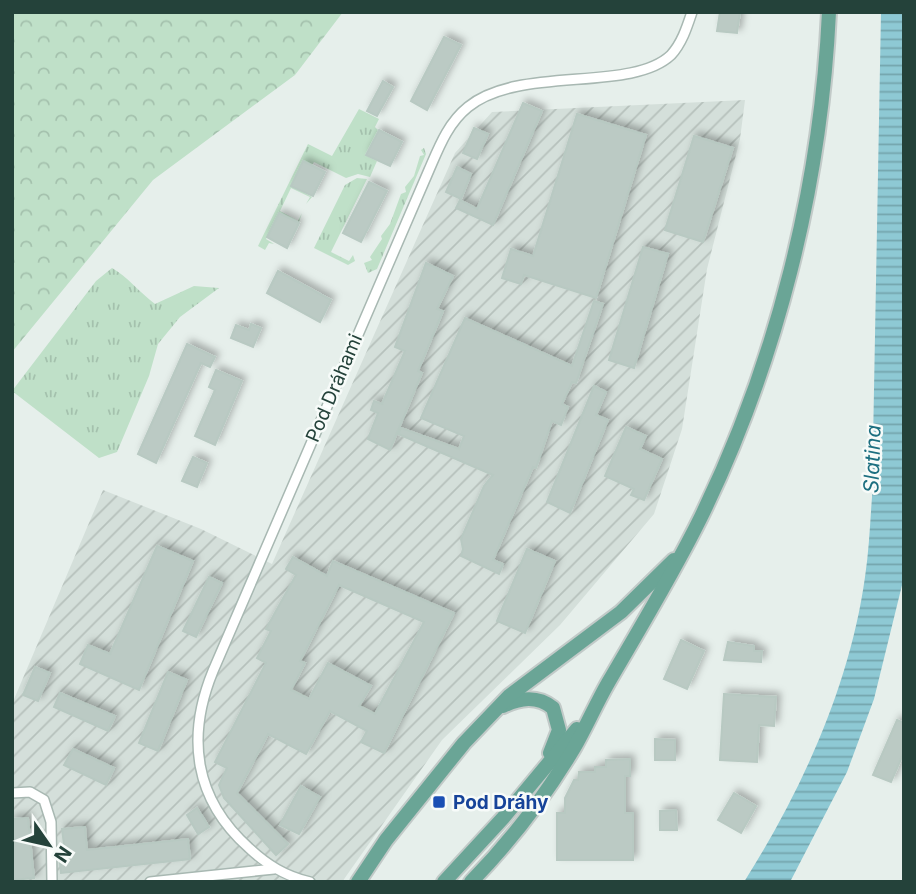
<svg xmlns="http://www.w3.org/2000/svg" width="916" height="894" font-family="Inter,sans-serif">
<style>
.industrial{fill:url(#industrial-furrows)}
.grass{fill:url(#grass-tufts)}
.forest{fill:url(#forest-crowns)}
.water{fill:url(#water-rules)}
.building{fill:#bbcac4;stroke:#b8c9c2;stroke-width:2;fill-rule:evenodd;filter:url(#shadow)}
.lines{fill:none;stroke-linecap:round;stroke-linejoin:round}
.street-casing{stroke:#a8b8b2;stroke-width:12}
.primary-casing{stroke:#c2cac8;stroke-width:18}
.street{stroke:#fff;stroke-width:9}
.primary{stroke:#6aa596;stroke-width:14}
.transit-dot{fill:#1a4fb4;stroke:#f7fbf9;stroke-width:2.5}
.labels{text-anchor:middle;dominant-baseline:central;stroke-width:5;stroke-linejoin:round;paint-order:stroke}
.street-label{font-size:19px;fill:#24423a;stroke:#f7fbf9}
.transit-label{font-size:19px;font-weight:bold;fill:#164399;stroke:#f7fbf9;text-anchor:start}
.water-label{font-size:21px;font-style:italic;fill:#1c6f80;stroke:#f7fbf9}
</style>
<defs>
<pattern id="industrial-furrows" width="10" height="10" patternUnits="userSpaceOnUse" patternTransform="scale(1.75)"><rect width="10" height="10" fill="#d4dfda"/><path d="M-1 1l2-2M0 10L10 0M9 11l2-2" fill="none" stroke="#b6c1bc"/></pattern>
<pattern id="grass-tufts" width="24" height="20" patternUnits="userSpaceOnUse" patternTransform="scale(1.75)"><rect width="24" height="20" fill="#bfe0c8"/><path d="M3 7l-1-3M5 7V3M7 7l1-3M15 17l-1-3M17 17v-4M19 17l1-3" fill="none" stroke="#a4c1ad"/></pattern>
<pattern id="forest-crowns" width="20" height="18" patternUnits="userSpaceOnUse" patternTransform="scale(1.75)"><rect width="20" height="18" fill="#bfe0c8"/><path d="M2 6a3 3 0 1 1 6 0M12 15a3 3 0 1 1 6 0" fill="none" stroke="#a4c1ad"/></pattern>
<pattern id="water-rules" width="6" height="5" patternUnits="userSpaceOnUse" patternTransform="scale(1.75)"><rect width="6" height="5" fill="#8ec9d4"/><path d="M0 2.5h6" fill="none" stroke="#74a5ad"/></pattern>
<filter id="shadow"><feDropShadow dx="4" dy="-4" stdDeviation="3.5" flood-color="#0004"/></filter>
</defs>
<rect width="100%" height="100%" fill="#e6efeb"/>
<path class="industrial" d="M745,100l-5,39 -33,130 -25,160 -28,85 -94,111 -118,115 -100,142h-330v-178l91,-214 98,39 71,35 183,-411 37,-41z"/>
<g class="grass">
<path d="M359,109l20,10 -4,8 3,3 -13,25 12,6 -7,16 -12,-3 -12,4 -32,-16 -2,3 -9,-4 -12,24 21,12 -6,7 4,-7 -19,-9 -11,23 18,10 4,-8 -3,9 -20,-9 -13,26 8,5 -5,-1 -4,7 -7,-4 50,-102 24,12z"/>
<path d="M424,148l2,6 -49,115 -9,4 -4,-10 8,-3 -2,-3 12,-18 -1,-3 9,-12 11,-30 5,-2 -1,-5 9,-11 6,-20 4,-1 -3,-5z"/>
<path d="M357,178l10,1 -36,73 18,9 4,-6 2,6 -7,4 -34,-17 31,-63z"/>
<path d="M112,268c15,8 28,25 43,36l39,-18 25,2 -39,29 -22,27 -9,32 -32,76 -18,6 -87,-67 84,-110z"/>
</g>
<path class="forest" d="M12,12h331l-48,63 -142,105 -141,172z"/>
<path class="water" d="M881,12h23v565l-30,122 -27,73 -57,110h-46c58,-92 106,-197 121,-305 4,-26 5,-53 7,-80z"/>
<g class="building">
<path d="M720,12h20l-3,21 -20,-2z"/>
<path d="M444,37l17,8 -34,65 -16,-9z"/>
<path d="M383,81l10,6 -16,29 -10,-5z"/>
<path d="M523,103l19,8 -49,114 -37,-17 4,-8 17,9z"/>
<path d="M577,114l69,21 -50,163 -72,-23 -3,9 -19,-6 9,-29 22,7z"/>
<path d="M474,128l14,6 -11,25 -14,-6z"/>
<path d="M379,130l23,12 -12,24 -24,-11z"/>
<path d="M694,136l39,12 -30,94 -38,-12z"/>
<path d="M303,161l22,11 -12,24 -22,-10z"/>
<path d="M457,167l14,7 -10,25 -15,-7z"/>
<path d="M369,182l18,9 -26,51 -18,-9z"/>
<path d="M279,213l20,10 -12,25 -20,-11z"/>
<path d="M643,247l25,7 -34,114 -25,-8z"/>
<path d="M426,263l27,13 -16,33 6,2 -25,60 4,2 -32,77 -22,-11 10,-26 -7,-3 3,-9 8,3 23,-53 -10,-4z"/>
<path d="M278,271l53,29 -11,22 -53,-29z"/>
<path d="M594,301l9,3 -27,79 -4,-1 -10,22 6,3 -7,18 -9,-4 -16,47 -3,-1 -40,93 10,4 -4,10 -38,-18 2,-7 -2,-10 23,-53 9,-11 -95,-41 3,-6 58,21 5,-13 -43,-18 44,-100 107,48z"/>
<path d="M251,324l10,4 -8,19 -22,-9 5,-13 13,5z"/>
<path d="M187,344l28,13 -5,10 -9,-4 -45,100 -18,-9z"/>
<path d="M216,370l26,11 -27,64 -20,-9 20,-46 -6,-3z"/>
<path d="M594,386l12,6 -10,23 12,5 -38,93 -23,-11z"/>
<path d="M626,427l20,9 -6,13 22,10 -18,41 -13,-5 3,-6 -29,-13z"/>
<path d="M193,457l14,6 -10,24 -15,-6z"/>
<path d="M157,546l36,15 -54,129 -59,-26 8,-19 22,9z"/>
<path d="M527,549l28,12 -30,72 -28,-12z"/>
<path d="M293,557l34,19 6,-15 121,52 -70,140 -23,-11 6,-11 -37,-20 -24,43 -38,-20 -31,59 51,51 -12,11 -52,-57 -5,-13 8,-17 -12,-6 51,-99 -9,-5 14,-27 -5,-2 30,-54 -10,-6zM339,585l85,37 -49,92 -16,-8 12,-20 -43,-23 -19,36 -18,-9 14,-27 -5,-2z"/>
<path d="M209,577l13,6 -26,54 -13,-6z"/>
<path d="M681,640l23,11 -17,38 -23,-10z"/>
<path d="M728,642l26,4v5h8l-1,11 -37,-2z"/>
<path d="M35,667l15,6 -12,28 -15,-6z"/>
<path d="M168,672l19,8 -29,71 -19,-8z"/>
<path d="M60,693l55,23 -7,15 -54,-24z"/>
<path d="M724,694l52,3 -2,29 -15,-1 -2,37 -37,-2z"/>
<path d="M897,720l7,3v29l-13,30 -18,-7z"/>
<path d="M655,739l20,1v20h-20z"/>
<path d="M73,749l41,19 -8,17 -42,-20z"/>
<path d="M630,759v17h-5v37h8v47h-76v-47h8v-15l9,-18h4l1,-8h16v-5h11v-7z"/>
<path d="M301,786l19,11 -21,37 -19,-9z"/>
<path d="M734,793l22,13 -15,27 -23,-13z"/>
<path d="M197,808l12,19 -11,7 -11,-19z"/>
<path d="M676,810l1,20h-17v-19z"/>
<path d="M28,818l6,60 -22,2v-61z"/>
<path d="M85,827l2,23 101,-11 2,20 -129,14 -2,-20 6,-1 -3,-23z"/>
</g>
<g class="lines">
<g class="street-casing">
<g id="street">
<path d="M12,793l18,-1 14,8 7,22 1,60"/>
<path d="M150,882l124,-13"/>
<path d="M310,882c-25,-6 -43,-17 -61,-34 -55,-49 -63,-111 -36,-177l216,-501c10,-23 19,-47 39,-63 51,-42 163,-14 203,-52 11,-12 16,-28 21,-43"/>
</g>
</g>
<g class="primary-casing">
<g id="primary">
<path d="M503,706c17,-8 34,-11 50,2l6,22 -9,23"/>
<path d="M358,882l28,-42 78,-97 45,-47 112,-84 53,-52"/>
<path d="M444,882l59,-64 74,-89"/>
<path d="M471,882c40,-41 73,-84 103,-134 12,-21 22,-44 34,-65 32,-55 65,-109 93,-166 76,-156 120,-332 128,-505"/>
</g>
</g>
<use href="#street" class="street"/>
<use href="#primary" class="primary"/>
</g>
<rect class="transit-dot" x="432" y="795" width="14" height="14" rx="3.5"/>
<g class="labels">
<g class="street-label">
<text transform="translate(334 388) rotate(-67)">Pod Dráhami</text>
</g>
<g class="transit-label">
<text x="453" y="802">Pod Dráhy</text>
</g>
<g class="water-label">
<text transform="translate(872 459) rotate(-88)">Slatina</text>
</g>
</g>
<rect width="916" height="894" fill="none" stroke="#24423a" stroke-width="28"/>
<g transform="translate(49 845) rotate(124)" stroke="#f7fbf9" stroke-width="5" paint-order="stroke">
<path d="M0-5L12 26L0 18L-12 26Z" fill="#24423a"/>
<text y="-10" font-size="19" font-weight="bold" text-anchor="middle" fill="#24423a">N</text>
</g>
</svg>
